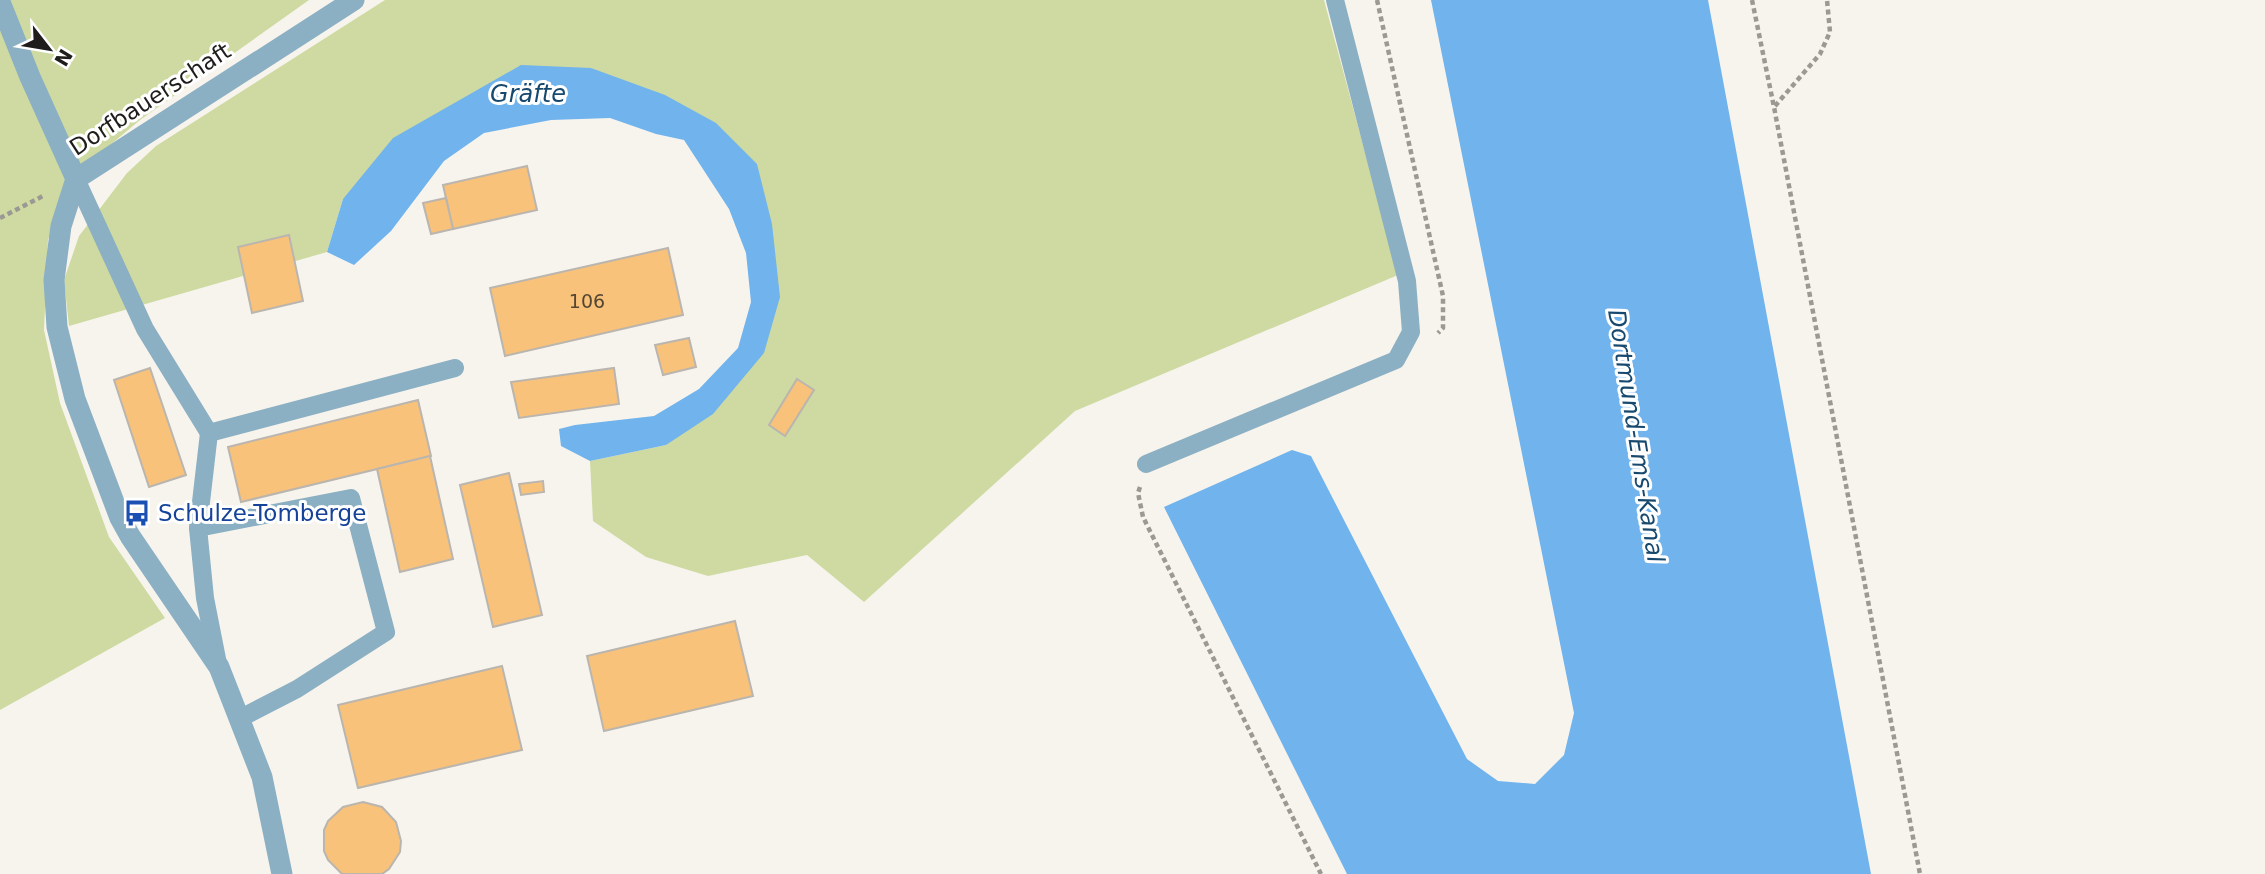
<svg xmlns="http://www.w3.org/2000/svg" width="2265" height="874" font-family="'DejaVu Sans',sans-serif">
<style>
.green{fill:#cedaa1}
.water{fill:#70b3ed}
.building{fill:#f8c27a;stroke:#bab5af;stroke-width:2}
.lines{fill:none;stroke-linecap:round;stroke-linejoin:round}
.path{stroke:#9b9994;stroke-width:4.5;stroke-dasharray:5 3.5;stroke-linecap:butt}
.lane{stroke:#8bafc3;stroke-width:18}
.street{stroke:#8bafc3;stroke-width:21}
.labels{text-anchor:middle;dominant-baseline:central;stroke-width:6;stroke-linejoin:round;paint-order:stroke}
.number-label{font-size:19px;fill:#544633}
.street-label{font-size:23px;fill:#1e1d1b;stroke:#fff}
.transit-label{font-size:23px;fill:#164399;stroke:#fff;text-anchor:start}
.water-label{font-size:24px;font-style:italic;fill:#17486e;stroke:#fff}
</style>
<rect width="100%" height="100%" fill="#f7f4ed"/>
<g class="green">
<path d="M0,0h309l-169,120 -37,31 -55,88 -4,91 16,73 49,134 56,81 -165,92z"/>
<path d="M385,0h939l74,275 -323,136 -211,191 -57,-47 -99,21 -62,-19 -53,-36 -3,-60 76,-16 98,-92 -7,-189 -166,-96 -248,131 -16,53 -258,74 -5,-46 15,-44 48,-63 29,-27z"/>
</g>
<g class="water">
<path d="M1431,0h277l163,874h-524l-183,-367 128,-57 19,6 156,303 31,22 37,3 29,-29 10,-42z"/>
<path d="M521,65l70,3 74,27 51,28 41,41 15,60 8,73 -16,56 -51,61 -47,31 -76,16 -29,-15 -2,-17 16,-4 79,-9 45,-27 39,-41 13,-46 -5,-49 -17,-44 -45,-69 -28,-6 -46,-16 -59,2 -67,13 -40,28 -53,70 -37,34 -27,-13 16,-53 50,-61z"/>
</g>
<g class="building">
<path d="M527,166l10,44 -84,19 -10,-44z"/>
<path d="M446,198l7,31 -22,5 -8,-31z"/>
<path d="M289,235l14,66 -51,12 -14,-66z"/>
<path d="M668,248l15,67 -178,41 -15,-68z"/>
<path d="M689,338l7,29 -33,8 -8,-30z"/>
<path d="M150,368l36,107 -37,12 -35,-107z"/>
<path d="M614,368l5,36 -100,14 -8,-36z"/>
<path d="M797,379l17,11 -29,46 -16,-11z"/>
<path d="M418,400l13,56 -190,46 -13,-55z"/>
<path d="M430,456l23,103 -53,13 -23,-103z"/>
<path d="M509,473l33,142 -49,12 -33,-142z"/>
<path d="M543,481l1,11 -23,3 -2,-11z"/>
<path d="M735,621l18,75 -149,35 -17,-75z"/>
<path d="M502,666l20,84 -164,38 -20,-83z"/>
<path d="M363,802l19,5 14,15 5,19 -1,11 -11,17 -7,5h-40l-14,-14 -4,-9v-21l4,-9 15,-14z"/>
</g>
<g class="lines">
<g class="path">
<path d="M1377,0l66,296v32l-5,5"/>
<path d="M1752,0l22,107 146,767"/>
<path d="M1775,106l45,-52 10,-22 -3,-32"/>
<path d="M0,218l43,-22"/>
<path d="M1140,487l-2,6 5,24 178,357"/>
</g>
<g class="lane">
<path d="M76,179l69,150 64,104"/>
<path d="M1146,464l250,-104 15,-28 -4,-51 -72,-281"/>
<path d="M198,528l153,-30 35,134 -89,57 -58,30"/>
<path d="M218,664l-13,-66 -7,-70 11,-95 246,-65"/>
</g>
<g class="street">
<path d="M0,2l30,75 46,102 -15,47 -7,54 3,47 18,72 45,119 10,18 89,131 43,110 20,97"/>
<path d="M76,179l278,-179"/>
</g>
</g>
<defs>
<g id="bus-bare" transform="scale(2.1)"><path d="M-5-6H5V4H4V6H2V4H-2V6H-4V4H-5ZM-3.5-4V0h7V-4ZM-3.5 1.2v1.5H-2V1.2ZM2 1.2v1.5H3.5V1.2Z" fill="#1a4fb4" stroke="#fff" stroke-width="2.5" paint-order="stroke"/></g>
</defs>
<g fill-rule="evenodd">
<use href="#bus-bare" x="137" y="513"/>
</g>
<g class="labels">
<g class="number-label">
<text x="587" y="301">106</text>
</g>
<g class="street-label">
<text transform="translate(150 99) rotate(-33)">Dorfbauerschaft</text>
</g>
<g class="transit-label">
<text x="158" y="513">Schulze-Tomberge</text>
</g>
<g class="water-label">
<text x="528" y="94">Gräfte</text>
<text transform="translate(1636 436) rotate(81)">Dortmund-Ems-Kanal</text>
</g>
</g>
<g transform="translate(49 49) rotate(121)" stroke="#ffffff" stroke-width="5" paint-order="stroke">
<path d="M0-5L12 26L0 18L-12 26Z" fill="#1e1d1b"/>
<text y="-10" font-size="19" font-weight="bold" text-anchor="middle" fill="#1e1d1b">N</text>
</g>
</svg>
